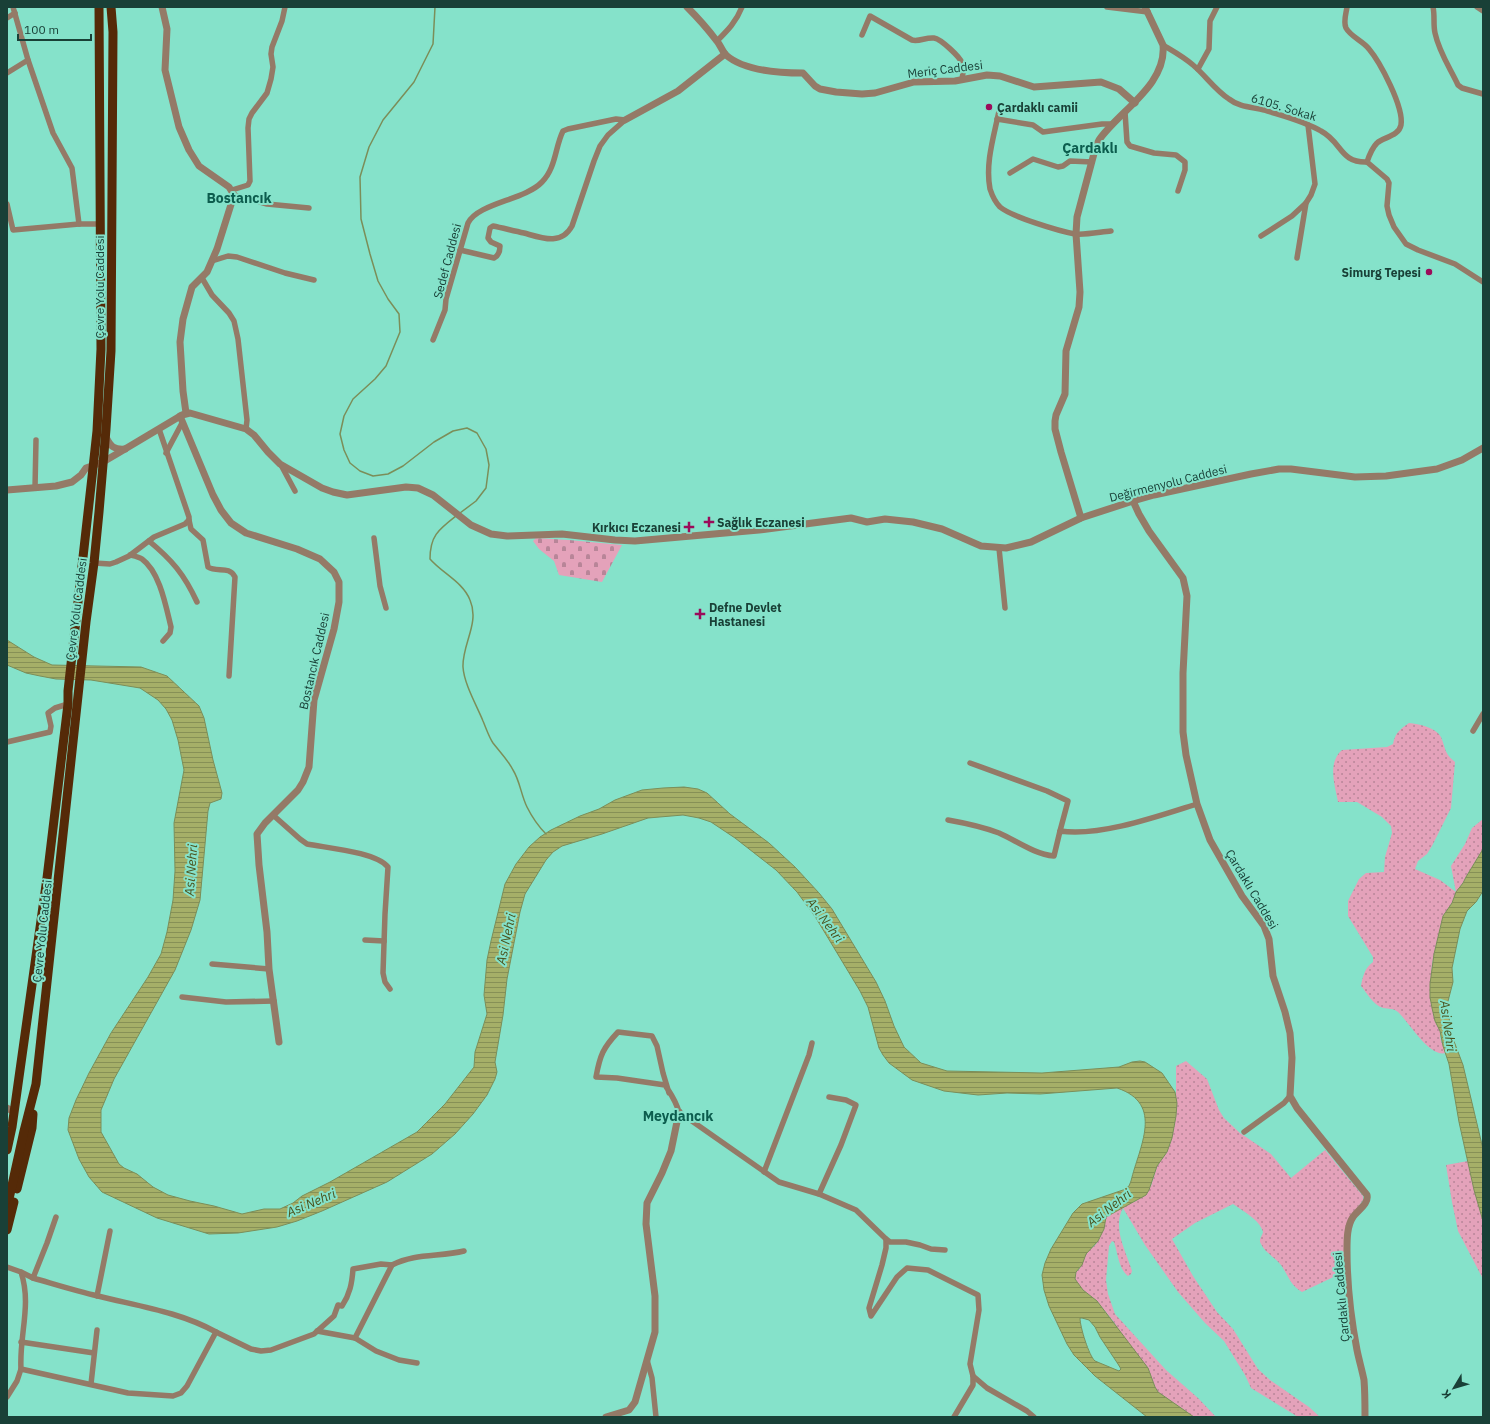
<svg xmlns="http://www.w3.org/2000/svg" width="1490" height="1424" font-family="'IBM Plex Sans',sans-serif">
<style>
.grass{fill:url(#grass-dots)}
.cemetery{fill:url(#cemetery-stones)}
.water{fill:url(#water-rules);stroke:#7b8e59;fill-rule:evenodd}
.lines{fill:none;stroke-linecap:round;stroke-linejoin:round}
.stream{stroke:#7b8e59;stroke-width:1.5}
.minor{stroke:#947a67;stroke-width:5.5}
.tertiary{stroke:#947a67;stroke-width:7}
.trunk{stroke:#552a08;stroke-width:9}
.poi-dot{fill:#9b0b5a;stroke:#85e2ca;stroke-width:1.5}
.labels{text-anchor:middle;dominant-baseline:central;stroke-width:4;stroke-linejoin:round;paint-order:stroke}
.street-label{font-size:12px;fill:#194037;stroke:#85e2ca}
.poi-label{font-size:12px;font-weight:bold;fill:#194037;stroke:#85e2ca;text-anchor:start}
.water-label{font-size:13px;font-style:italic;fill:#4b521d;stroke:#85e2ca}
.quarter-label{font-size:14px;font-weight:bold;fill:#0c5d4e;stroke:#85e2ca}
</style>
<defs>
<pattern id="grass-dots" width="8" height="8" patternUnits="userSpaceOnUse"><rect width="8" height="8" fill="#e4a2ba"/><path d="M2 2h.1M6 6h.1" fill="none" stroke="#b88598" stroke-width="1.8" stroke-linecap="round"/></pattern>
<pattern id="cemetery-stones" width="16" height="16" patternUnits="userSpaceOnUse"><rect width="16" height="16" fill="#e4a2ba"/><path d="M2 7V4a2 2 0 0 1 4 0v3zM10 15v-3a2 2 0 0 1 4 0v3z" fill="#b88598"/></pattern>
<pattern id="water-rules" width="6" height="5" patternUnits="userSpaceOnUse"><rect width="6" height="5" fill="#a5af68"/><path d="M0 2.5h6" fill="none" stroke="#869056"/></pattern>
</defs>
<rect width="100%" height="100%" fill="#85e2ca"/>
<g class="grass">
<path d="M1409,723c10,1 26,4 32,14 5,12 3,16 14,25l-4,46 -19,38 -5,8 -9,7 -3,8 25,11 16,12 -5,-26 14,-22 7,-16 11,-9v30l-17,28 -3,6 -7,9 -4,11 -9,13 -11,48 -2,33 5,24 5,10v7l6,15c-17,5 -37,-31 -48,-41 -5,-4 -9,-3 -15,-4 -10,-3 -16,-15 -22,-22 2,-11 4,-18 12,-24v-5l-25,-41v-15l11,-22 7,-6 18,-1 1,-15 7,-24 -1,-7 -9,-9 -25,-15h-19c-3,-17 -11,-39 4,-52l45,-3 6,-3c2,-11 7,-15 16,-21z"/>
<path d="M1186,1061l21,18 12,31 5,8 16,15 31,21 20,24 34,-28 38,46v4l-13,18 -4,53 -44,21c-12,-7 -14,-17 -21,-27 -6,-8 -16,-12 -20,-21 -3,-5 1,-7 2,-12 -3,-12 -20,-21 -30,-28l-38,19 -23,16 21,37 24,36 16,17 25,40 12,11 39,27 11,10h-22l-47,-29 -6,-13 -21,-34 -19,-18 -27,-31 -33,-47 -22,-37c-11,20 3,43 9,63l-1,3 -3,2c-10,-8 -10,-23 -14,-34l-2,-1 -3,5 -3,34 2,14 7,20 51,56 32,28 18,19h-22l-36,-25 -3,-5 -7,-19 -17,-20 -18,-27 -16,-20 -14,-11 -5,-6 -3,-5 1,-7c7,-5 6,-12 11,-19 2,-4 6,-5 9,-9 6,-8 7,-17 10,-27l20,-12 10,-4 15,-15 6,-20 10,-14 5,-14 4,-22v-50z"/>
<path d="M1468,1161l15,60v58l-25,-48 -6,-29 -6,-37z"/>
</g>
<path class="cemetery" d="M536,538l33,2 53,5 -20,37 -43,-7 -5,-14 -15,-12 -6,-8z"/>
<g class="water">
<path d="M7,640l27,17 18,8 89,2 26,9 32,30 5,12 9,42 9,33 -1,6 -11,4 -2,8 -8,89 -9,30 -16,40 -61,109 -13,31v22l18,32 5,4 13,6 16,13 15,8 22,6 24,5 28,8 22,-5h16l13,-6 9,-7 28,-14 87,-50 28,-28 29,-37 1,-15 12,-38 -3,-19 3,-35 4,-19 14,-57 11,-20 13,-17 11,-10 11,-7 29,-14 19,-7 16,-9 27,-10 21,-2 21,-1 14,2 9,4 23,21 39,29 26,24 24,26 13,16 44,73 9,19 9,25 10,21 17,16 26,8 95,2 77,-6 13,-5 8,-1 5,1 17,11 13,19 2,11 -1,13 -4,22 -5,14 -10,14 -8,24 -3,5 -40,22 -2,12 -6,12 -12,13 -4,11 -6,7 -1,7 8,11 14,11 51,67 7,19 3,5 36,25h-47l-52,-41 -21,-21 -7,-11 -18,-38 -5,-16 -2,-15 3,-12 6,-14 22,-36 9,-9 41,-14 6,-4 2,-5c8,-34 34,-77 -14,-93l-77,6 -33,-1 -29,2 -34,-4 -32,-11 -23,-17 -6,-8 -4,-7 -11,-41 -8,-16 -44,-73 -19,-26 -21,-22 -41,-32 -24,-16 -12,-4 -16,-3 -35,3 -46,16 -40,12 -9,6 -7,8 -21,34 -5,18 -13,67 -4,36 -8,47 2,10 -2,7 -8,16 -14,19 -18,20 -23,20 -45,28 -65,29 -25,10 -20,6 -39,6 -29,1 -52,-16 -55,-26 -13,-15 -10,-18 -11,-29 1,-12 7,-18 13,-27 22,-40 37,-56 13,-23 6,-22 6,-32 2,-29 -1,-48 10,-53 -6,-30 -6,-20 -6,-11 -8,-9 -18,-12 -49,-8 -35,-1 -16,-3 -14,-3 -19,-8zM1080,1318h2l7,2 6,7 5,10 18,27 3,5 -2,2 -24,-10c-6,-5 -15,-34 -15,-43z"/>
<path d="M1483,849v42l-7,11 -9,9 -7,18 -8,39 1,14 -6,23 5,31 11,29 20,84v72l-9,-31 -15,-68 -10,-58 -6,-18 -3,-15 -5,-10 -3,-13 -2,-11v-13l4,-30 9,-38 9,-13 4,-11 7,-9 3,-6z"/>
</g>
<g class="lines">
<g class="stream">
<path d="M435,7l-2,37 -19,38 -31,38 -14,27 -9,30 1,42 9,35 8,27 10,18 11,15 1,18 -14,34 -11,13 -22,20 -9,17 -4,18 4,16 6,13 10,8 13,5 15,-2 15,-8 31,-24 19,-11 14,-3 10,5 9,16 3,16 -3,23 -10,13 -16,12"/>
<path d="M456,516c-18,14 -26,20 -26,43 12,14 33,23 40,41 10,23 -8,44 -7,67 1,17 14,39 20,54 3,7 6,16 10,22 7,9 15,17 20,27 7,11 8,25 14,37 5,10 11,19 19,27"/>
</g>
<g class="minor">
<path d="M1107,7l41,5"/>
<path d="M1347,7c-1,7 -4,15 -1,21 5,9 17,13 23,21 11,13 35,58 32,76 -2,11 -17,12 -24,18 -5,5 -8,13 -10,19"/>
<path d="M1433,7c2,9 0,17 2,26 4,19 15,35 23,52l4,3 21,6"/>
<path d="M1477,7l6,4"/>
<path d="M7,18l8,-5"/>
<path d="M862,35l8,-19 42,24c7,2 14,-3 22,-2 7,1 26,19 28,25 2,5 1,11 0,16"/>
<path d="M717,41c11,-11 19,-19 25,-34"/>
<path d="M1163,45c10,6 21,12 30,20 13,11 22,25 36,34 10,8 22,8 35,11 19,6 40,11 57,21 21,11 19,32 46,31l20,17 2,4 -2,23 2,9 5,12 12,17 12,6 37,14 28,18"/>
<path d="M28,60l25,73 19,35 7,56"/>
<path d="M1198,69l11,-20 1,-28 7,-14"/>
<path d="M7,73l21,-13 -15,-53"/>
<path d="M999,111c-5,25 -14,52 -9,78 2,6 6,14 10,18 12,10 59,24 75,27 11,1 25,-2 36,-3"/>
<path d="M1125,112l2,30 3,4 24,7 22,2 9,7v8l-7,21"/>
<path d="M997,119l36,6 10,7 59,-8h10"/>
<path d="M1010,173l23,-14 25,8 5,-1 7,-5 22,1"/>
<path d="M232,190l16,-5 2,-4 -2,-53 1,-9 3,-6 15,-20 4,-14 2,-12 -2,-13 1,-7 10,-26 3,-14"/>
<path d="M234,195l33,9 42,4"/>
<path d="M7,204l6,26 66,-6h20"/>
<path d="M1261,236l31,-20 14,-13"/>
<path d="M460,250l34,8c4,-2 6,-7 6,-12l-9,-4 -3,-4 2,-10 3,-2c10,2 21,5 31,7 18,5 37,13 48,-7l22,-65 6,-15 8,-11 17,-15"/>
<path d="M1297,258l9,-55 5,-8 4,-11 -7,-59"/>
<path d="M212,261l16,-5 9,1 48,16 29,7"/>
<path d="M202,278l10,17 17,18 5,8 4,18 9,81 -1,9"/>
<path d="M433,340l12,-30 1,-11 22,-76c10,-20 57,-23 74,-41 14,-14 13,-35 21,-51l5,-2 48,-10 9,1"/>
<path d="M166,453l16,-30"/>
<path d="M281,465l14,26"/>
<path d="M35,488l1,-48"/>
<path d="M189,520l2,9 12,11 5,27c9,6 21,-2 27,10l-6,99"/>
<path d="M374,538l6,48 6,22"/>
<path d="M149,541c23,19 35,33 48,61"/>
<path d="M999,548l6,60"/>
<path d="M130,555c4,1 9,2 12,4 18,13 24,48 29,68l-1,6 -7,8"/>
<path d="M94,563l16,1 6,-2 13,-6 25,-19 31,-13 4,-4v-3l-30,-88"/>
<path d="M1473,731l10,-17"/>
<path d="M7,742l43,-10 1,-6 -3,-13 7,-5 13,-4"/>
<path d="M970,763l77,28 21,10 -8,30"/>
<path d="M273,815l27,24 7,5c20,4 69,8 81,23l-3,47 -2,59 2,9 5,7"/>
<path d="M948,820c17,3 35,7 51,13 18,8 35,21 55,23l6,-25c40,6 99,-15 137,-27"/>
<path d="M365,940l19,1"/>
<path d="M212,964l57,5"/>
<path d="M182,997l44,5 48,-1"/>
<path d="M669,1093l-6,-20 -6,-27 -5,-10 -34,-4c-15,16 -18,23 -22,45l21,1 48,7c7,11 10,14 14,27l100,70 40,12 37,16 30,29v9l-4,17 -13,43 2,8 26,-39 10,-9 21,2 50,25 1,15 -9,54 3,12v9l-19,32"/>
<path d="M1244,1132l40,-29 6,-7"/>
<path d="M764,1172l45,-117 3,-12"/>
<path d="M819,1194l22,-49 15,-40 -10,-5 -17,-3"/>
<path d="M886,1239l4,3h16l14,3 11,4 14,1"/>
<path d="M7,1267l14,5c11,33 -2,63 0,97l107,24 45,3 8,-3 6,-7 29,-54 35,17 10,2 10,-1 43,-16 20,-18 4,-11 4,1c8,-12 10,-23 11,-37l28,-5 11,1"/>
<path d="M21,1272l12,6 14,-35 9,-26"/>
<path d="M33,1278c21,6 43,13 65,18 40,10 82,16 118,36"/>
<path d="M97,1296l13,-65"/>
<path d="M317,1331l38,7 21,13 23,9 18,3"/>
<path d="M355,1338l37,-73c23,-12 47,-8 72,-14"/>
<path d="M21,1342l73,11"/>
<path d="M647,1360l5,18 4,39"/>
<path d="M973,1376l14,12 40,23 7,6"/>
<path d="M91,1384l6,-54"/>
<path d="M7,1397l10,-16 4,-12"/>
</g>
<g class="tertiary">
<path d="M162,7l5,22 -2,41 14,57 10,23 10,16 30,21 5,8 -17,54 -10,23 -15,15 -9,32 -3,23 3,49 3,22"/>
<path d="M687,7c10,10 20,21 29,33 4,4 6,11 10,15 18,16 54,18 77,18l12,13 5,3 16,3 26,2 13,-1 39,-11 41,-1 32,-6 13,1 34,11 67,-5 18,7 16,14"/>
<path d="M625,120l53,-29 47,-37"/>
<path d="M180,416l33,79 8,15 10,13 15,10 51,16 23,10 14,13 5,10v20l-5,27 -20,71 -5,67 -6,15 -5,8 -33,33 -8,11 2,31 8,67 2,37 10,73"/>
<path d="M106,437c4,9 8,13 19,12"/>
<path d="M7,490l49,-4 16,-4 9,-7 5,-7 17,-6 17,-10 62,-37 8,-2 56,16 8,6 14,17 12,12 42,24 11,4 14,3 59,-8 12,1 15,7 38,30 20,9 16,2 55,-2 53,6 20,1 124,-11 92,-12 16,4 18,-3 28,3 29,7 39,17 25,2 25,-6 50,-24 52,-17 21,-6 97,-21 28,-5h12l64,8 31,-1 51,-7 25,-9 21,-12"/>
<path d="M1133,501l6,13 10,17 34,47 4,18 -4,77v59l3,23 11,49 13,36 32,56 22,30 5,13 4,37 12,36 5,21 2,25 -2,38 7,12 70,87c2,9 -9,15 -14,22 -6,9 -6,22 -6,33 0,31 4,69 10,100 2,10 5,20 7,30 1,12 1,25 1,37"/>
<path d="M1081,518l-20,-66 -6,-23v-8l1,-6 9,-21 1,-43 13,-44 1,-15 -4,-58 1,-17 19,-71 3,-6c20,-29 68,-55 64,-95l-18,-38"/>
<path d="M7,1108l7,4"/>
<path d="M606,1417l23,-7 6,-8 20,-70v-36l-9,-72 1,-21 15,-30 9,-22 8,-39"/>
</g>
<g class="trunk">
<path d="M7,1150l5,-23 35,-249 21,-174v-13l25,-223 4,-37 4,-82 -2,-342"/>
<path d="M17,1189l15,-61 1,-14"/>
<path d="M7,1208l17,-77 12,-47 50,-462 8,-59 5,-51 7,-83 5,-78 2,-319 -2,-25"/>
<path d="M7,1230l7,-28"/>
</g>
</g>
<g class="poi-dot">
<circle cx="989" cy="107" r="4"/>
<circle cx="1429" cy="272" r="4"/>
<path d="M707 516h4v4h4v4h-4v4h-4v-4h-4v-4h4z"/>
<path d="M687 521h4v4h4v4h-4v4h-4v-4h-4v-4h4z"/>
<path d="M698 608h4v4h4v4h-4v4h-4v-4h-4v-4h4z"/>
</g>
<g class="labels">
<g class="street-label">
<text transform="translate(945 69) rotate(-7)">Meriç Caddesi</text>
<text transform="translate(1284 107) rotate(17)">6105. Sokak</text>
<text transform="translate(447 261) rotate(-75)">Sedef Caddesi</text>
<text transform="translate(99 287) rotate(-90)">Çevre Yolu Caddesi</text>
<text transform="translate(1168 483) rotate(-14)">Değirmenyolu Caddesi</text>
<text transform="translate(76 609) rotate(-83)">Çevre Yolu Caddesi</text>
<text transform="translate(314 661) rotate(-77)">Bostancık Caddesi</text>
<text transform="translate(1252 889) rotate(59)">Çardaklı Caddesi</text>
<text transform="translate(42 931) rotate(-84)">Çevre Yolu Caddesi</text>
<text transform="translate(1341 1297) rotate(-95)">Çardaklı Caddesi</text>
</g>
<g class="poi-label">
<text x="997" y="107">Çardaklı camii</text>
<text x="1421" y="272" text-anchor="end">Simurg Tepesi</text>
<text x="717" y="522">Sağlık Eczanesi</text>
<text x="681" y="527" text-anchor="end">Kırkıcı Eczanesi</text>
<text x="709" y="607">Defne Devlet<tspan x="709" dy="14">Hastanesi</tspan></text>
</g>
<g class="water-label">
<text transform="translate(191 870) rotate(-86)">Asi Nehri</text>
<text transform="translate(825 920) rotate(53)">Asi Nehri</text>
<text transform="translate(506 939) rotate(-78)">Asi Nehri</text>
<text transform="translate(1448 1026) rotate(82)">Asi Nehri</text>
<text transform="translate(311 1203) rotate(-23)">Asi Nehri</text>
<text transform="translate(1109 1208) rotate(-38)">Asi Nehri</text>
</g>
<g class="quarter-label">
<text x="1090" y="148">Çardaklı</text>
<text x="239" y="198">Bostancık</text>
<text x="678" y="1116">Meydancık</text>
</g>
</g>
<rect width="1490" height="1424" fill="none" stroke="#194037" stroke-width="16"/>
<g transform="translate(1454 1388) rotate(232)" stroke="#85e2ca" stroke-width="3" paint-order="stroke">
<path d="M0-3L7 15L0 10L-7 15Z" fill="#194037"/>
<text y="-6" font-size="11" font-weight="bold" text-anchor="middle" fill="#194037">K</text>
</g>
<path d="M18 34v6h73v-6" fill="none" stroke="#194037" stroke-width="2"/>
<text x="24" y="34" font-size="12" fill="#194037" stroke="#85e2ca" stroke-width="3" paint-order="stroke">100 m</text>
</svg>
